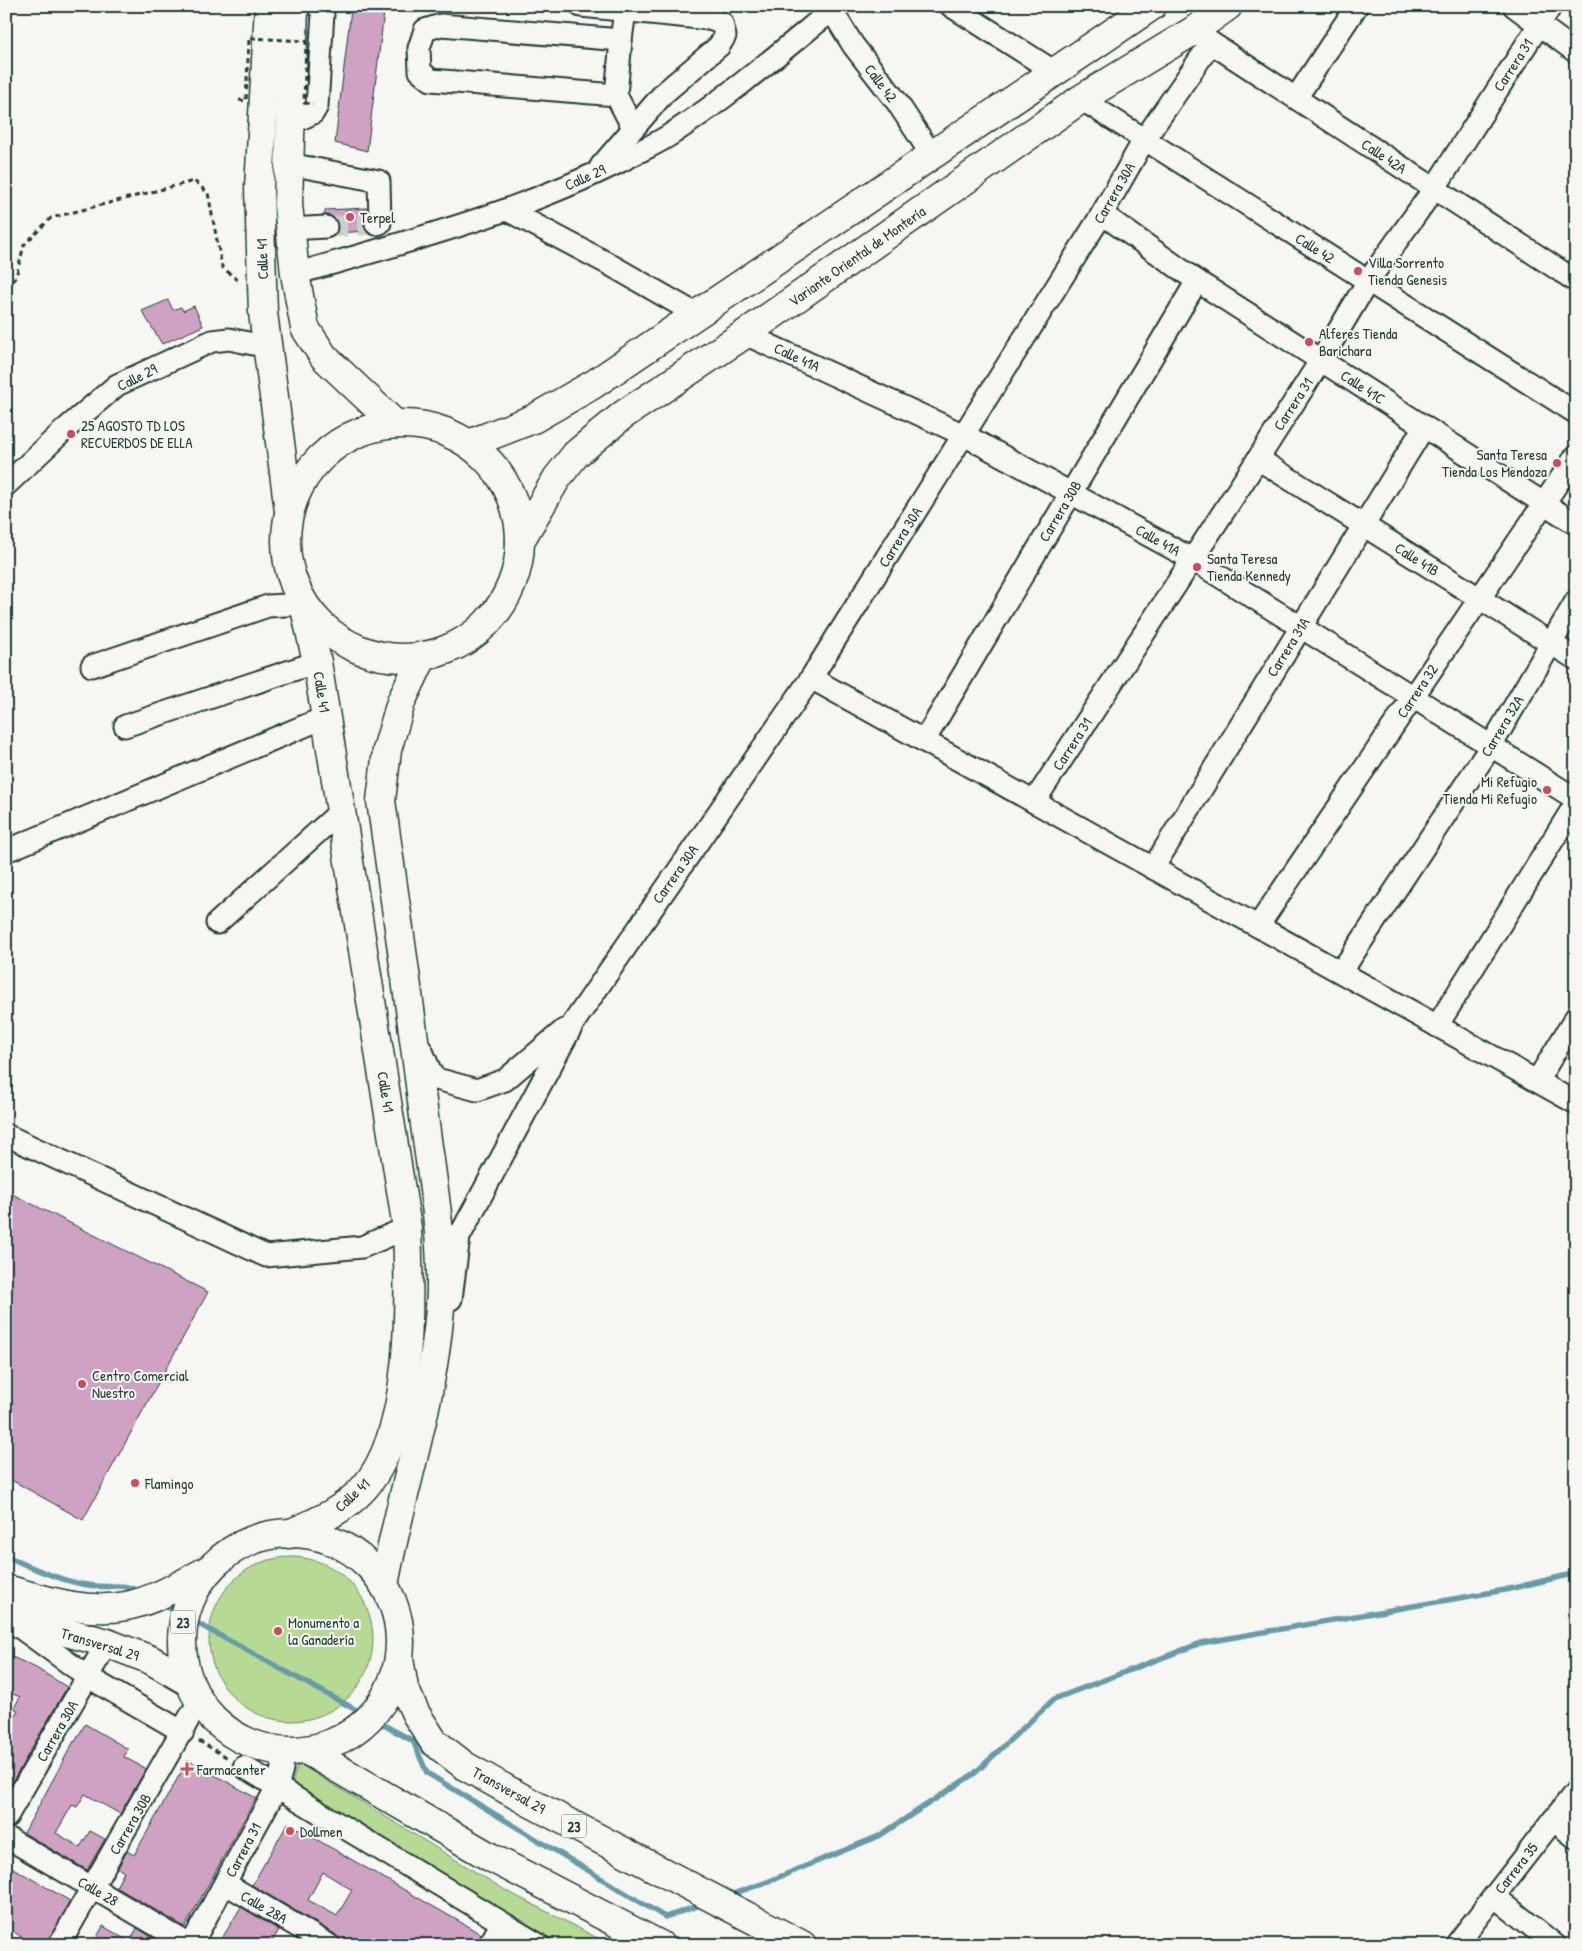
<svg xmlns="http://www.w3.org/2000/svg" width="1582" height="1951" font-family="'Patrick Hand',sans-serif">
<style>
.green{fill:#b6d994;stroke:#6a8b64}
.lines{fill:none;stroke-linecap:round;stroke-linejoin:round}
.stream{stroke:#679baa;stroke-width:5.5}
.building{fill:#cfa2c4;stroke:#1f3d34;fill-rule:evenodd}
.minor-tunnel{stroke:#cbd1cc;stroke-width:21;stroke-dasharray:21 11;stroke-linecap:butt}
.minor-casing{stroke:#1f3d34;stroke-width:25}
.major-casing{stroke:#1f3d34;stroke-width:31}
.highway-casing{stroke:#1f3d34;stroke-width:31}
.path{stroke:#1f3d34;stroke-width:3;stroke-dasharray:5 4;stroke-linecap:butt}
.minor{stroke:#f6f6f2;stroke-width:21}
.major{stroke:#f6f6f2;stroke-width:28}
.highway{stroke:#f6f6f2;stroke-width:28}
.path-bridge{stroke:#1f3d34;stroke-width:3;stroke-dasharray:5 4;stroke-linecap:butt}
.poi-dot{fill:#d1495b;stroke:#f6f6f2;stroke-width:2}
.labels{text-anchor:middle;dominant-baseline:central;stroke-width:4;stroke-linejoin:round;paint-order:stroke}
.shield{fill:#f6f6f2;stroke:#60746d;stroke-width:1}
.shield-label{font-size:14px;font-weight:bold;fill:#1f3d34}
.street-label{font-size:15px;fill:#1f3d34;stroke:#f6f6f2}
.poi-label{font-size:15px;fill:#1f3d34;stroke:#f6f6f2;text-anchor:start}
</style>
<rect width="100%" height="100%" fill="#f6f6f2"/>
<filter id="ink" filterUnits="userSpaceOnUse"><feTurbulence type="fractalNoise" baseFrequency=".02" numOctaves="2"/><feDisplacementMap in="SourceGraphic" scale="10" xChannelSelector="R" yChannelSelector="G"/><feConvolveMatrix kernelMatrix="1 2 1 2 8 2 1 2 1" color-interpolation-filters="sRGB"/></filter>
<g filter="url(#ink)">
<g class="green">
<circle cx="291" cy="1639" r="82"/>
<path d="M298,1763l207,127 106,55h-62l-259,-155z"/>
</g>
<g class="lines">
<g class="stream">
<path d="M6,1556c26,12 62,28 89,30 19,2 28,-4 45,6"/>
<path d="M162,1604l251,137 14,32 238,144 39,-13"/>
<path d="M727,1896l40,-14 112,-46 96,-63 79,-74 147,-56 304,-53 71,-17"/>
</g>
</g>
<g class="building">
<path d="M351,9l33,3 -17,139 -32,-8z"/>
<path d="M367,208v7l-3,6 2,10 -29,2 1,-7 -2,-6 -11,-5v-5z"/>
<path d="M168,300l5,10 8,-3 2,4 11,-5 9,20 -41,18 -20,-33z"/>
<path d="M6,1191l202,101 -125,228 -77,-43z"/>
<path d="M6,1654l30,14 31,19 -61,106v-63l12,-20 -4,-2 6,-11 -14,-6z"/>
<path d="M85,1724l43,25 -4,8 22,12 -26,45 -35,-20 -8,13 -5,-2 -16,28 24,14 10,-16 15,8 -18,31 -63,-37 50,-92 1,1z"/>
<path d="M188,1760l68,38 -71,129 -69,-40 8,-15 -6,-4 9,-17 7,4z"/>
<path d="M288,1823l193,111 -6,11 -134,-2 -6,-9 -83,-49zM323,1872l29,18 -15,26 -29,-16z"/>
<path d="M6,1864l64,37 -23,44h-26l3,-6 -18,-13z"/>
<path d="M241,1907l38,23 -9,15h-52z"/>
<path d="M103,1926l27,16 7,-14 28,17h-72z"/>
</g>
<g class="lines">
<path class="minor-tunnel" d="M326,227l50,-3"/>
<g class="minor-casing">
<g id="minor">
<path d="M581,6l128,13 13,4 3,13 -6,10 -55,47 -63,73"/>
<path d="M829,6l24,39 44,57 34,52"/>
<path d="M951,6l104,66"/>
<path d="M1514,6l62,46"/>
<path d="M1199,35l377,246"/>
<path d="M621,40l-5,55 17,33"/>
<path d="M616,95l-185,-15 -11,-9 -1,-23 6,-18 16,-5 180,15 4,-29"/>
<path d="M1296,98l60,-91"/>
<path d="M1081,99l495,314"/>
<path d="M290,124l23,-11 4,-7 6,-93 -5,-7"/>
<path d="M289,164l90,17 1,42 -4,1"/>
<path d="M507,210l100,53 89,51"/>
<path d="M1102,214l95,67 379,243"/>
<path d="M289,229l37,-2"/>
<path d="M295,274c111,-32 224,-61 328,-114 16,-9 34,-16 50,-27 58,-38 110,-83 164,-127"/>
<path d="M745,334l219,101 228,124 384,240"/>
<path d="M1258,459l318,200"/>
<path d="M6,485l55,-52 56,-48 95,-44 17,-2 39,8"/>
<path d="M92,666l176,-60 36,-2"/>
<path d="M811,678l765,425"/>
<path d="M125,726l192,-64"/>
<path d="M924,741l273,-460"/>
<path d="M1034,802l224,-343 63,-99 47,-79 66,-92 117,-183"/>
<path d="M6,851l320,-134"/>
<path d="M1153,868l271,-441"/>
<path d="M217,923l124,-112"/>
<path d="M1258,926l318,-470"/>
<path d="M1341,972l150,-226 85,-145"/>
<path d="M1437,1026l139,-223"/>
<path d="M422,1051l11,27 44,12 28,-10 59,-50"/>
<path d="M1537,1081l39,-64"/>
<path d="M6,1135l260,121 96,-9 45,-19"/>
<path d="M451,1299l8,-62 115,-215 237,-344 291,-464 42,-74 67,-97"/>
<path d="M11,1621l77,56 95,55"/>
<path d="M244,1767l295,178"/>
<path d="M6,1818l101,-175"/>
<path d="M1553,1820l23,18"/>
<path d="M6,1837l184,108"/>
<path d="M226,1884l103,61"/>
<path d="M1494,1896l61,49"/>
<path d="M59,1945l140,-244"/>
<path d="M191,1945l86,-158 5,-18 1,-17"/>
<path d="M489,1945l13,-22"/>
<path d="M1456,1945l120,-154"/>
</g>
</g>
<g class="major-casing">
<g id="major">
<path d="M269,6l-10,182 4,125 26,198"/>
<path d="M294,6l-6,198 7,70 10,54 19,29 71,67"/>
<path d="M6,1589c39,11 80,25 120,17 30,-6 57,-23 84,-37"/>
<path d="M6,1616l101,27 44,17 38,22"/>
</g>
</g>
<g class="highway-casing">
<g id="highway">
<circle cx="403" cy="541" r="117"/>
<path d="M469,444l64,-25 61,-35 558,-378"/>
<path d="M520,541l37,-63 19,-24 47,-39 122,-81 336,-235 112,-68 35,-25"/>
<circle cx="291" cy="1642" r="109"/>
<path d="M289,1534c27,-12 54,-23 74,-45 51,-55 47,-190 44,-261l-66,-417 -24,-149 -13,-58"/>
<path d="M384,1585c17,-93 49,-182 56,-277 5,-63 -8,-128 -16,-191 -13,-105 -28,-211 -43,-316l6,-51 14,-48 22,-46"/>
<path d="M399,1659l5,29 12,26 18,28 31,24 64,36 273,143"/>
<path d="M306,1750l184,107 170,88"/>
</g>
</g>
<g class="path">
<path d="M6,287l10,-10 8,-32 27,-27 143,-37 14,12 14,74 18,15"/>
<path d="M199,1741l29,17"/>
</g>
<use href="#minor" class="minor"/>
<use href="#major" class="major"/>
<use href="#highway" class="highway"/>
<path class="path-bridge" d="M239,100l7,1 3,-63 57,3 -2,62 9,1"/>
</g>
</g>
<g class="poi-dot">
<circle cx="350" cy="217" r="5"/>
<circle cx="1358" cy="271" r="5"/>
<circle cx="1309" cy="342" r="5"/>
<circle cx="71" cy="434" r="5"/>
<circle cx="1557" cy="463" r="5"/>
<circle cx="1197" cy="567" r="5"/>
<circle cx="1547" cy="790" r="5"/>
<circle cx="82" cy="1384" r="5"/>
<circle cx="135" cy="1483" r="5"/>
<circle cx="278" cy="1631" r="5"/>
<path d="M184.5 1761.5h5v5h5v5h-5v5h-5v-5h-5v-5h5z"/>
<circle cx="290" cy="1831" r="5"/>
</g>
<g class="labels">
<g class="shield">
<rect x="170.5" y="1610.5" width="25" height="23" rx="4"/>
<rect x="561.5" y="1814.5" width="25" height="23" rx="4"/>
</g>
<g class="shield-label">
<text x="183" y="1622">23</text>
<text x="574" y="1826">23</text>
</g>
<g class="street-label">
<text transform="translate(1513 65) rotate(-57)">Carrera 31</text>
<text transform="translate(881 83) rotate(53)">Calle 42</text>
<text transform="translate(1384 156) rotate(33)">Calle 42A</text>
<text transform="translate(585 177) rotate(-24)">Calle 29</text>
<text transform="translate(1114 193) rotate(-60)">Carrera 30A</text>
<text transform="translate(1315 248) rotate(32)">Calle 42</text>
<text transform="translate(857 256) rotate(-35)">Variante Oriental de Montería</text>
<text transform="translate(262 259) rotate(-92)">Calle 41</text>
<text transform="translate(797 357) rotate(25)">Calle 41A</text>
<text transform="translate(137 377) rotate(-27)">Calle 29</text>
<text transform="translate(1363 387) rotate(33)">Calle 41C</text>
<text transform="translate(1293 404) rotate(-57)">Carrera 31</text>
<text transform="translate(1060 511) rotate(-59)">Carrera 30B</text>
<text transform="translate(900 537) rotate(-58)">Carrera 30A</text>
<text transform="translate(1158 540) rotate(29)">Calle 41A</text>
<text transform="translate(1417 559) rotate(32)">Calle 41B</text>
<text transform="translate(1288 647) rotate(-58)">Carrera 31A</text>
<text transform="translate(1417 691) rotate(-56)">Carrera 32</text>
<text transform="translate(322 692) rotate(81)">Calle 41</text>
<text transform="translate(1502 726) rotate(-59)">Carrera 32A</text>
<text transform="translate(1072 744) rotate(-57)">Carrera 31</text>
<text transform="translate(675 874) rotate(-55)">Carrera 30A</text>
<text transform="translate(386 1092) rotate(81)">Calle 41</text>
<text transform="translate(352 1495) rotate(-43)">Calle 41</text>
<text transform="translate(100 1644) rotate(17)">Transversal 29</text>
<text transform="translate(57 1731) rotate(-60)">Carrera 30A</text>
<text transform="translate(509 1790) rotate(29)">Transversal 29</text>
<text transform="translate(130 1824) rotate(-60)">Carrera 30B</text>
<text transform="translate(243 1850) rotate(-62)">Carrera 31</text>
<text transform="translate(1516 1868) rotate(-52)">Carrera 35</text>
<text transform="translate(98 1891) rotate(30)">Calle 28</text>
<text transform="translate(264 1907) rotate(30)">Calle 28A</text>
</g>
<g class="poi-label">
<text x="360" y="217">Terpel</text>
<text x="1368" y="262">Villa Sorrento<tspan x="1368" dy="17">Tienda Genesis</tspan></text>
<text x="1319" y="333">Alferes Tienda<tspan x="1319" dy="17">Barichara</tspan></text>
<text x="81" y="425">25 AGOSTO TD LOS<tspan x="81" dy="17">RECUERDOS DE ELLA</tspan></text>
<text x="1547" y="454" text-anchor="end">Santa Teresa<tspan x="1547" dy="17">Tienda Los Mendoza</tspan></text>
<text x="1207" y="558">Santa Teresa<tspan x="1207" dy="17">Tienda Kennedy</tspan></text>
<text x="1537" y="781" text-anchor="end">Mi Refugio<tspan x="1537" dy="17">Tienda Mi Refugio</tspan></text>
<text x="92" y="1375">Centro Comercial<tspan x="92" dy="17">Nuestro</tspan></text>
<text x="145" y="1483">Flamingo</text>
<text x="288" y="1622">Monumento a<tspan x="288" dy="17">la Ganadería</tspan></text>
<text x="197" y="1769">Farmacenter</text>
<text x="300" y="1831">Dollmen</text>
</g>
</g>
<rect width="1582" height="1951" fill="none" stroke="#f6f6f2" stroke-width="25"/>
<rect x="12" y="12" width="1557" height="1926" fill="none" stroke="#1f3d34" stroke-width="2" filter="url(#ink)"/>
</svg>
